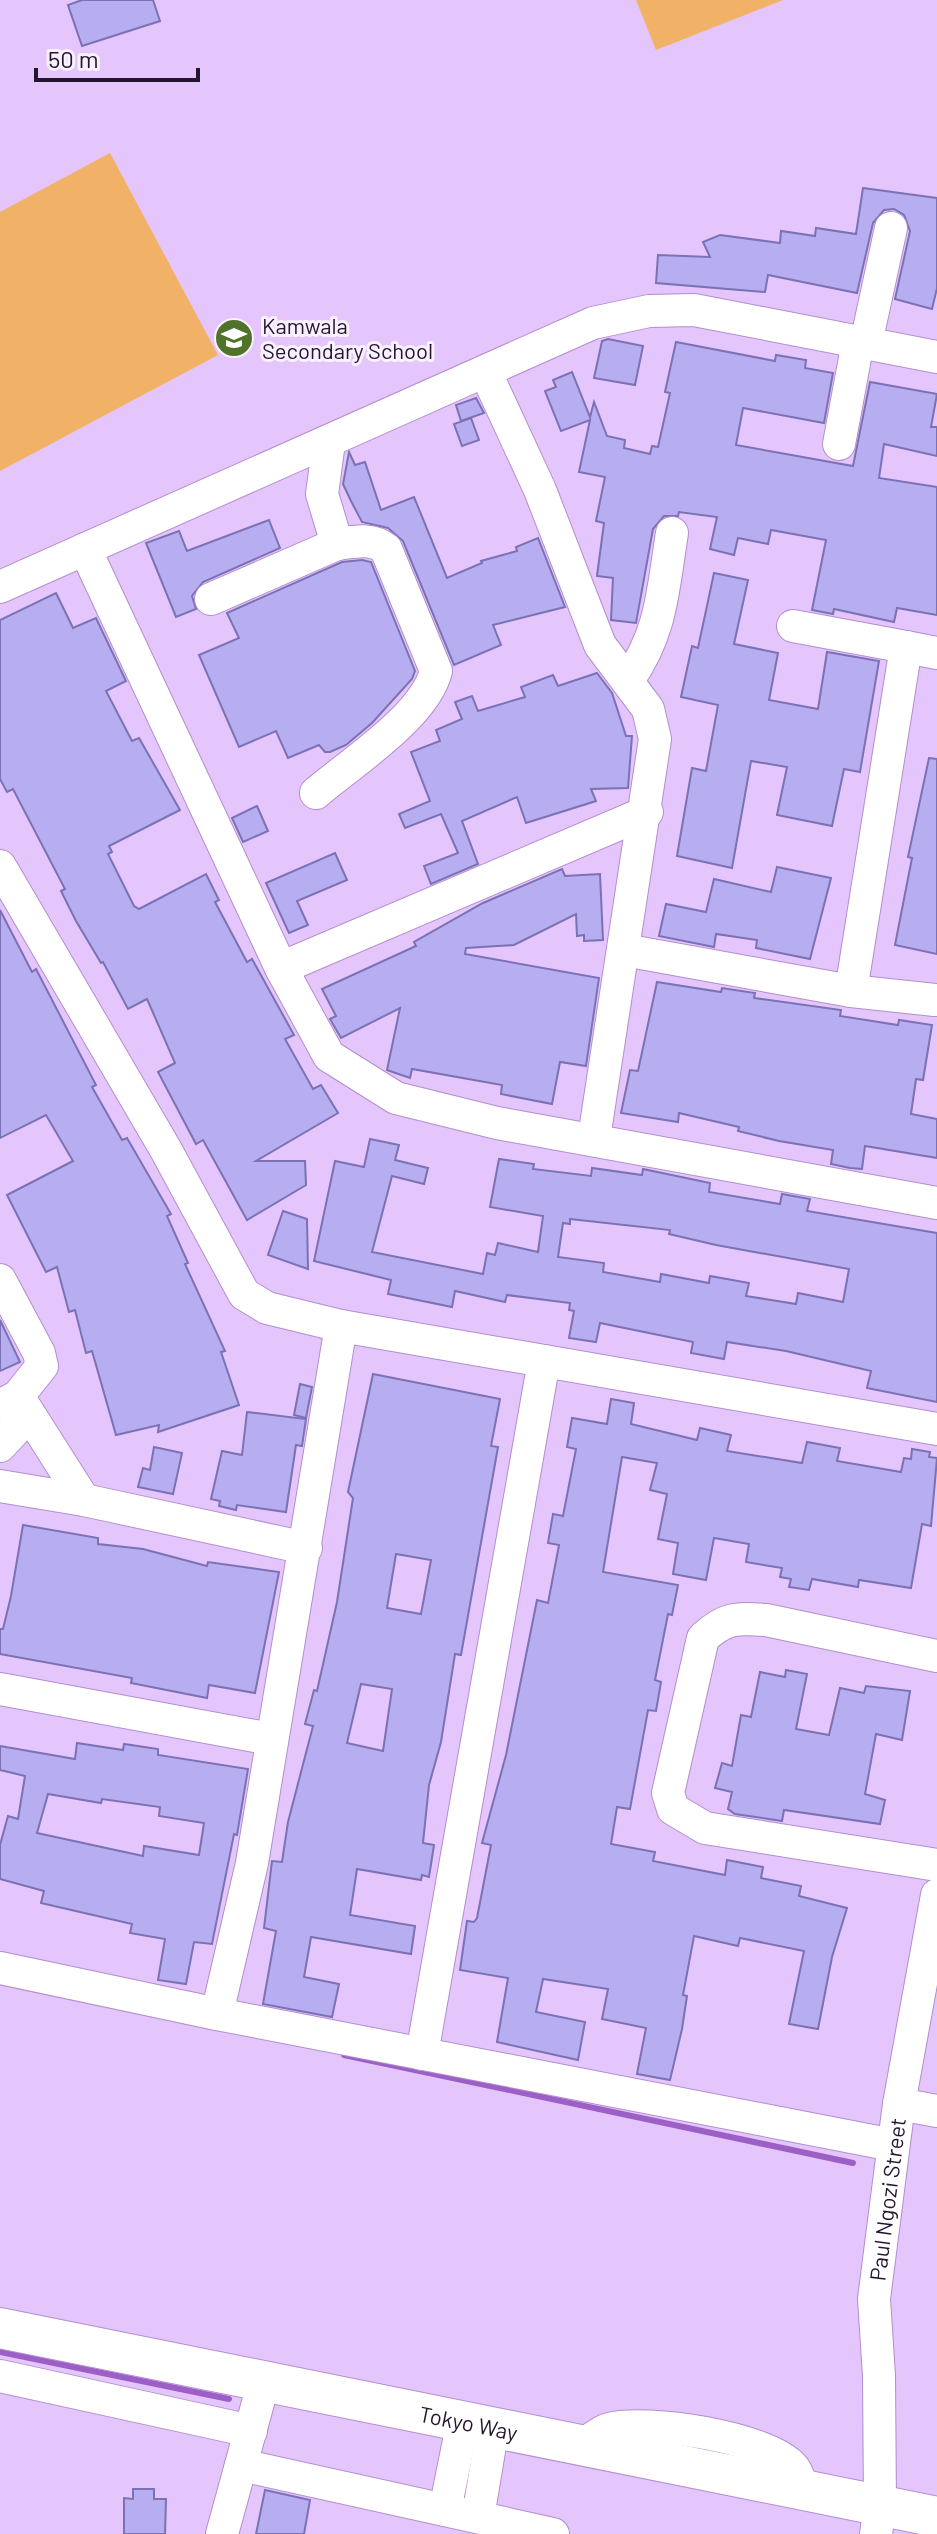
<svg xmlns="http://www.w3.org/2000/svg" width="937" height="2534" font-family="Barlow,sans-serif">
<style>
.green{fill:#f1b267}
.lines{fill:none;stroke-linecap:round;stroke-linejoin:round}
.stream{stroke:#9c5fc5;stroke-width:6}
.building{fill:#b7aef2;stroke:#7b71b4;stroke-width:2;fill-rule:evenodd}
.minor-casing{stroke:#b38ecf;stroke-width:34}
.major-casing{stroke:#b38ecf;stroke-width:42}
.minor{stroke:#fff;stroke-width:32}
.major{stroke:#fff;stroke-width:40}
.labels{text-anchor:middle;dominant-baseline:central;stroke-width:6;stroke-linejoin:round;paint-order:stroke}
.poi-label{font-size:22px;fill:#24162f;stroke:#f9f1ff;text-anchor:start}
.street-label{font-size:22px;fill:#24162f;stroke:#f9f1ff}
</style>
<rect width="100%" height="100%" fill="#e4c5fc"/>
<g class="green">
<path d="M636,0h147l-127,50z"/>
<path d="M110,153l108,202 -218,116v-259z"/>
</g>
<g class="lines">
<g class="stream">
<path d="M344,2055l509,108"/>
<path d="M0,2352l229,47"/>
</g>
</g>
<g class="building">
<path d="M82,0h71l7,21 -78,25 -14,-41z"/>
<path d="M863,188l74,10v90l-5,21 -37,-10 15,-68 -6,-16 -10,-6 -10,1 -11,13 -16,70 -89,-18 -3,17 -109,-9 2,-28 52,2 -7,-15 17,-7 60,8 1,-12 34,5 1,-8 40,6z"/>
<path d="M608,339l35,7 -8,39 -41,-7 8,-37z"/>
<path d="M676,342l99,19 1,-6 30,5 -1,8 28,5 -9,50 -81,-15 -7,37 117,21 17,-84 67,12 -6,33h6v29l-53,-12 -5,34 58,9v128l-40,-7 -3,14 -60,-13 -1,5 -21,-4 14,-70 -55,-10 -3,14 -30,-6 -4,17 -24,-6 7,-32 -38,-5 -1,4h-14l-11,13 -17,94 -25,-3 2,-42 -16,-2 7,-53 -8,-2 9,-44 -26,-5 11,-52 -29,11 -16,-40 11,-4 -3,-7 19,-8 18,45 4,-15 13,34 18,4 -1,8 26,6 2,-8 6,1 12,-54 -5,-1z"/>
<path d="M476,398l8,15 -23,8 -5,-16z"/>
<path d="M471,418l8,22 -17,6 -8,-22z"/>
<path d="M349,452l6,13 10,-3 16,48 33,-13 33,81 35,-15 -1,-2 36,-10 -1,-4 22,-9 27,69 -72,18 8,20 -47,20 -51,-124 -15,-13 -26,-6 -11,-21 -8,-17z"/>
<path d="M269,520l11,28 -77,34 -11,14 4,13 -20,8 -30,-74 33,-12 8,20z"/>
<path d="M362,560l9,2 44,109 -3,8 -40,44 -26,22 -16,7h-5l-6,-7 -31,13 -12,-27 -37,16 -40,-92 40,-17 -12,-25 115,-51z"/>
<path d="M714,573l34,7 -14,64 44,9 -9,47 49,9 9,-57 52,9 -19,111 -16,-3 -12,57 -55,-11 10,-48 -36,-6 -19,107 -55,-12 15,-88 14,3 12,-66 -37,-8 11,-51 6,2z"/>
<path d="M56,593l17,35 23,-10 30,63 -20,10 26,50 7,-3 41,72 -71,36 3,6 -4,2 26,52 5,3 67,-35 13,26 -4,2 32,60 5,-3 42,76 -9,4 28,50 8,-4 17,28 -82,48h49l1,24 -59,35 -44,-80 -7,4 -38,-72 17,-9 -28,-64 -19,10 -25,-47 -2,1 -25,-42 -15,-30 4,-2 -52,-100 -6,3 -7,-13v-159z"/>
<path d="M597,673l15,20 14,43h6l-4,52 -37,1 5,12 -70,22 -9,-26 -55,24 16,43 -47,20 -7,-18 34,-13 -17,-39 -36,14 -6,-14 31,-13 -19,-49 29,-11 -4,-11 26,-11 -7,-17 17,-6 6,15 47,-14 -4,-10 32,-12 5,11z"/>
<path d="M929,758l8,1v195l-42,-9 17,-87 -4,-1z"/>
<path d="M257,806l11,25 -25,11 -11,-24z"/>
<path d="M335,853l12,27 -50,21 11,24 -19,8 -23,-50z"/>
<path d="M777,867l54,11 -21,81 -54,-11 1,-8 -41,-6 -2,13 -55,-11 7,-32 40,8 8,-33 57,13z"/>
<path d="M562,869l3,7 35,-2 3,66 -19,1v-6l-7,1 -1,-22 -62,31 -48,3 -1,6 134,24 -13,88 -26,-4 -8,42 -51,-10 1,-9 -90,-16 -2,9 -23,-8 13,-62 -59,30 -11,-19 6,-3 -14,-27 94,-43 -2,-4 69,-39z"/>
<path d="M0,910l32,62 4,-3 60,116 -4,2 30,53 5,-2 44,76 -4,2 21,47 -3,1 40,87 -4,1 18,53 -81,27 1,-7 -43,10 -24,-84 -6,2 -11,-43 -6,2 -12,-45 -11,5 -39,-77 66,-34 -27,-46 -46,23z"/>
<path d="M657,982l64,10 1,-4 33,5 -1,5 87,12 -1,6 58,9 1,-5 33,5 -9,55 -7,-1 -5,35 26,5v39l-72,-12 -3,23 -12,-1 -19,-4 2,-14 -54,-9 -41,-10 1,-4 -60,-14 -1,9 -57,-9 9,-43 8,1z"/>
<path d="M370,1139l29,6 -4,15 33,8 -4,16 -32,-8 -20,76 111,22 4,-21 8,2 3,-12 40,9 5,-36 -53,-9 9,-48 35,5 -1,5 58,7 1,-8 50,7 1,-6 67,14 -1,9 71,12 2,-10 28,5 -3,12 130,22v169l-70,-14 4,-17 -85,-20 -59,-9 -3,17 -33,-6 2,-11 -93,-19 -4,19 -27,-4 5,-27 -5,-1 1,-7 -63,-8 -2,7 -50,-11 -3,16 -64,-13 3,-14 -77,-19 21,-100 29,6zM570,1219l100,11 -1,4 47,11 133,24 -6,33 -45,-9 -2,11 -50,-8 3,-13 -39,-7 -1,7 -48,-9 -1,8 -57,-10 1,-9 -46,-6 5,-34 7,1z"/>
<path d="M283,1211l24,8 1,50 -40,-14z"/>
<path d="M0,1320l20,42 -20,9z"/>
<path d="M373,1374l127,25 -9,47 7,1 -37,208 -6,-1 -14,88 -12,43 -6,58 11,2 -5,32 -7,-2 -1,5 -64,-11 -7,46 65,11 -4,28 -100,-17 -7,40 35,7 -7,33 -69,-13 13,-73 -12,-3 8,-67 10,1 6,-40 25,-96 -8,-2 9,-34 3,1 20,-89 16,-104 -5,-6zM396,1554l35,6 -10,54 -34,-6zM361,1684l31,5 -9,62 -36,-8z"/>
<path d="M300,1384l12,3 -6,31 -12,-3z"/>
<path d="M611,1399l23,4 -3,21 66,16 3,-12 31,7 -4,16 75,12 5,-21 33,6 -3,13 64,11 3,-14 7,1 1,-10 18,3 -1,5 8,1 -6,68 -9,-2 -11,64 -52,-8 -1,7 -46,-8 -3,11 -20,-3 2,-8 -11,-2 2,-9 -36,-6 3,-18 -35,-6 -8,42 -33,-6 5,-31 -20,-4 9,-45 -17,-4 7,-27 -35,-6 -19,115 75,13 -6,30 -4,-1 -13,66 6,2 -5,29 -8,-1 -18,99 -13,-2 -6,37 44,8 -2,9 72,14 2,-15 36,7 -2,11 40,8 -2,10 48,12 -15,49 -14,72 -29,-5 15,-73 -64,-13 -2,8 -44,-10 -11,59 4,1 -5,33 -12,51 -33,-6 9,-46 -44,-9 6,-30 -65,-10 -7,33 49,10 -7,38 -81,-18 11,-64 -48,-8 7,-49 7,1 3,-4 14,-73 -9,-2 24,-88 31,-155 11,3 11,-58 -11,-2 5,-29 10,2 13,-67 -9,-2 5,-29 35,6z"/>
<path d="M247,1412l59,7 -4,27 -6,-1 -10,67 -49,-7 -1,5 -17,-4 1,-5 -9,-2 11,-48 20,4z"/>
<path d="M154,1447l28,6 -9,41 -35,-7 5,-19 7,2z"/>
<path d="M23,1525l75,13v6l45,5 64,17 1,-4 71,10 -24,121 -46,-8 -2,13 -76,-15 1,-5 -132,-24v-25h3l8,-33z"/>
<path d="M786,1670l21,4 -11,55 33,6 11,-47 24,5 2,-7 44,5 -8,49 -26,-6 -11,60 20,6 -5,24 -96,-14 -2,11 -47,-7 -7,-5 4,-17 -17,-4 7,-25 10,3 9,-51 10,2 9,-45 25,5z"/>
<path d="M77,1743l46,7 1,-6 34,5v6l90,14 -11,66 -3,-1 -22,110 -18,-2 -8,42 -28,-4 7,-41 -35,-6 2,-9 -91,-21 3,-12 -44,-12v-34l8,-29 10,3 7,-43 -25,-6v-24l75,13zM48,1794l53,9 1,-4 58,8 -1,9 45,7 -5,32 -55,-9 -1,10 -106,-23z"/>
<path d="M133,2489h21v10h12l-1,35h-41v-36l9,1z"/>
<path d="M265,2490l45,10 -6,34h-48z"/>
</g>
<g class="lines">
<g class="minor-casing">
<g id="minor">
<path d="M866,343l25,-115"/>
<path d="M486,373l54,117 60,155 48,64 7,30 -61,399"/>
<path d="M839,444l19,-102"/>
<path d="M85,549l196,419 48,88 67,42 101,25 440,80"/>
<path d="M0,587l593,-264 56,-12 45,-1 243,47"/>
<path d="M211,599l126,-55"/>
<path d="M793,626l113,21 -55,344"/>
<path d="M906,647l31,6"/>
<path d="M628,680c34,-47 35,-91 44,-147"/>
<path d="M316,793c35,-30 109,-77 120,-122l-50,-122c-14,-12 -32,-7 -49,-5l-15,-50 7,-52"/>
<path d="M0,866l166,284 78,144 23,14 74,18 596,103"/>
<path d="M624,950l227,41 84,9"/>
<path d="M281,968l366,-156"/>
<path d="M0,1280l39,73 3,13 -24,30 -18,10"/>
<path d="M18,1396l66,104"/>
<path d="M0,1446l29,-31"/>
<path d="M0,1486l84,14 222,48"/>
<path d="M937,1656l-171,-36c-29,-2 -40,-3 -63,18l-35,155 5,16 32,19 232,37"/>
<path d="M0,1689l271,50"/>
<path d="M0,1968l217,46 676,131"/>
<path d="M217,2014l35,-151 89,-537"/>
<path d="M422,2054l122,-693"/>
<path d="M899,2104l38,7"/>
<path d="M0,2376l251,55"/>
<path d="M583,2445c8,-5 17,-14 26,-16 38,-10 157,8 184,38 5,5 7,15 10,22"/>
<path d="M241,2465l312,69"/>
<path d="M445,2510l18,-89"/>
<path d="M478,2517l15,-90"/>
<path d="M222,2534l42,-153"/>
<path id="s1" d="M876,2534l4,-29 -1,-129 -5,-77 25,-195 38,-209"/>
</g>
</g>
<g class="major-casing">
<g id="major">
<path id="s2" d="M0,2328l937,189"/>
</g>
</g>
<use href="#minor" class="minor"/>
<use href="#major" class="major"/>
</g>
<defs>
<g id="school-disc" transform="scale(2)"><circle r="9.5" fill="#517229" stroke="#f9f1ff"/><path d="M0-5L7-2L0 1L-7-2ZM-4 1L0 2.5L4 1V4Q0 6-4 4Z" fill="#fff"/></g>
</defs>
<g fill-rule="evenodd">
<use href="#school-disc" x="234" y="338"/>
</g>
<g class="labels">
<g class="poi-label">
<text x="262" y="325">Kamwala<tspan x="262" dy="25">Secondary School</tspan></text>
</g>
<g class="street-label">
<text stroke="none"><textPath href="#s1" startOffset="336">Paul Ngozi Street</textPath></text>
<text stroke="none"><textPath href="#s2" startOffset="478">Tokyo Way</textPath></text>
</g>
</g>
<path d="M36 68v12h162v-12" fill="none" stroke="#24162f" stroke-width="4"/>
<text x="48" y="68" font-size="24" fill="#24162f" stroke="#f9f1ff" stroke-width="6" paint-order="stroke">50 m</text>
</svg>
